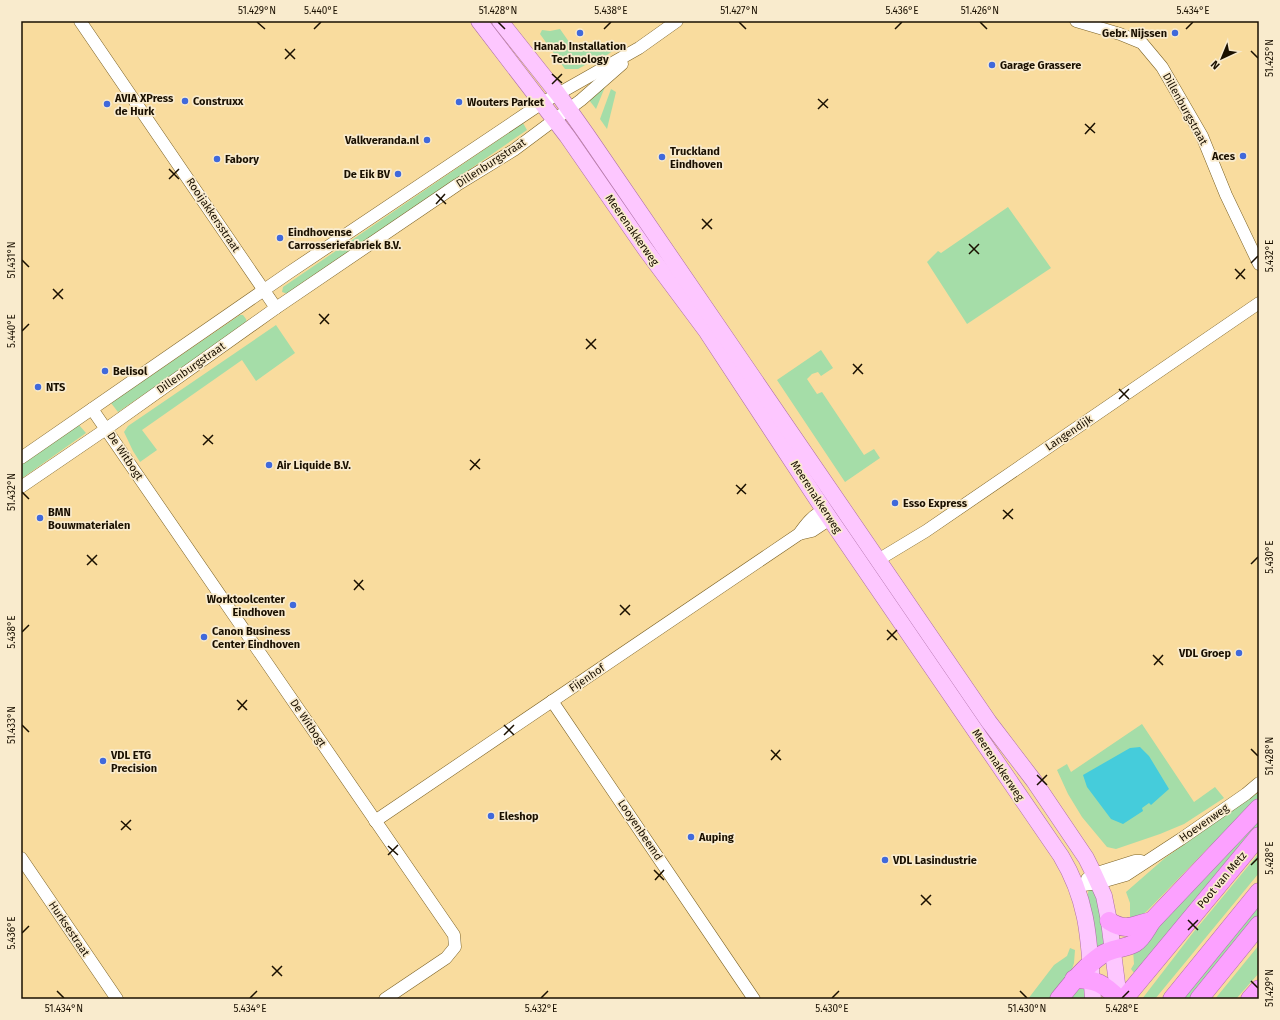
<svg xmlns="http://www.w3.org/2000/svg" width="1280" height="1020" font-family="'Fira Sans',sans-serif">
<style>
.green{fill:#a5dda8}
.water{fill:#45ccdb}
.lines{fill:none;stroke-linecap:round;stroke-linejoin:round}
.minor-casing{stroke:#7c6225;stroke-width:13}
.major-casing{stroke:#ad6ea6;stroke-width:17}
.highway-casing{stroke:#ad6ea6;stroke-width:19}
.minor{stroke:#fff;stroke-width:12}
.major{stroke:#fdc7ff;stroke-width:16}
.highway{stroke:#fca1ff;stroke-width:18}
.ticks{fill:none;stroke:#1a1000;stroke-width:1.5}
.poi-dot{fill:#4069db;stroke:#f9ebcd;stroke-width:1.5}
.labels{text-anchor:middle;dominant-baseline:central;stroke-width:3.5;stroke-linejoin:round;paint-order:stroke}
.poi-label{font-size:11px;font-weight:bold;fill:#1a1000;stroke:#f9ebcd;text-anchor:start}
.street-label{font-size:11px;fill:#1a1000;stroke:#f9ebcd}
.neatline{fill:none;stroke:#1a1000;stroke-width:1.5}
.ticks-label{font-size:10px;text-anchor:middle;fill:#1a1000}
</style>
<rect width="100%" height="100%" fill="#f9dc9e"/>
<g class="green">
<path d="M560,29l14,20 7,2 20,-6 16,3 -23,16 -5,-1 -11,6h-13l-25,-35 2,-4 8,1z"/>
<path d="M607,82l-11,27 -7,-9z"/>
<path d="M611,89l5,3 -9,37 -7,-10z"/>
<path d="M523,123l4,7 -239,164 -6,-2 1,-5z"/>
<path d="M1008,207l43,61 -84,56 -40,-62 11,-11 3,2z"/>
<path d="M240,315h3l3,4 1,4 -4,4 -125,85 -7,-9z"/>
<path d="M276,325l19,28 -39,28 -14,-21 -100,70 15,20 -17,12 -7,-11 -9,-19 4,-6z"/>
<path d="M821,350l12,18 -12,8 -3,-4 -6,2 -5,5 10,15 5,-2 42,63 10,-6 6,9 -35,24 -68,-102z"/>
<path d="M79,425l7,8 -65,46v-14z"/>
<path d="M1142,724l52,78 21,-15 9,11 -40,26 -24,10 -44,15 -9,-2 -25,-30 -14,-23 -11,-24 10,-6 4,8z"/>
<path d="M1259,792v9l-51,47 -61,63 -6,5 -11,2v-15l-4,-11 39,-34z"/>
<path d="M1259,812v16l-124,146 -4,-5 3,-5 -1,-14z"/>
<path d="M1259,853v20l-104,126h-13l50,-65z"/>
<path d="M1089,887l5,1 14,58 -12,5 -9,-52z"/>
<path d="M1259,902v13l-68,84h-11z"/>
<path d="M1259,945v28l-23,26h-21z"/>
<path d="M1070,948l5,2 -1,13 -3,9 -22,27h-21l26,-34 13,-9z"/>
<path d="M1086,985l1,14h-20l11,-13z"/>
</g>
<path class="water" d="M1140,747l9,9 20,33 -18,16 -2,-2 -7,5 1,3 -20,13 -12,-5 -24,-32 -4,-12 47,-27z"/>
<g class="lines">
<g class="minor-casing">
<g id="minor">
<path d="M80,21l196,287"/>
<path d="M1076,21l44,13 22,9 20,24 40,69 24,59 33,69"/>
<path d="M92,409l362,526 1,12 -9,11 -61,41"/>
<path d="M21,458l269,-186 252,-169 97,-55 38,-27"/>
<path d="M21,487l85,-58 170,-121 181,-123 57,-35 67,-50 41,-36"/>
<path d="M799,534c7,-10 14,-19 25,-24"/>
<path d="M878,560l48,-29 333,-228"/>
<path d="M552,701l202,298"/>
<path d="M375,821l424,-287 13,-3 18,-12"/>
<path d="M21,858l96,141"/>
<path d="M1087,879l7,-5 41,-13h6"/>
<path d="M1076,886l22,-3 28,-8 55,-36 65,-45 13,-11"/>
</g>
</g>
<g class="major-casing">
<g id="major">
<path d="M479,21l88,115 79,114 61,82 117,178 237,346c29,48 28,89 32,143"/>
<path d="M500,21l58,73 29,41 402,587 45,59 52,77 8,16 10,22 5,25 10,78"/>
</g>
</g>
<g class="highway-casing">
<g id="highway">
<path d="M1109,921c19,12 25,3 43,0"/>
<path d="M1074,979c22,0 30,5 45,20"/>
<path d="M1059,999c13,-16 26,-33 44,-45 9,-6 22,-5 32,-11 8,-5 12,-15 17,-22l107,-113"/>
<path d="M1124,999l135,-163"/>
<path d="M1172,999l87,-107"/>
<path d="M1199,999l60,-74"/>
<path d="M1250,999l9,-10"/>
</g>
</g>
<use href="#minor" class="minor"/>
<use href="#major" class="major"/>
<use href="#highway" class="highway"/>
</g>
<path class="ticks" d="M257,22l8,7M498,22l7,7M739,22l7,7M980,22l7,7M314,29l7,-7M604,29l7,-7M895,29l7,-7M1186,29l7,-7M285,49l10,10M1251,51l7,7M285,59l10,-10M552,74l10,9M552,84l10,-10M818,99l10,9M818,109l10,-10M1085,124l10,9M1085,134l10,-11M169,169l10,10M169,179l10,-10M436,194l10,10M436,204l9,-10M702,219l10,10M702,229l10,-10M969,244l10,10M969,254l10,-10M22,260l7,7M1251,263l7,-7M1235,269l10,10M1236,279l9,-10M53,289l10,10M53,299l10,-10M319,314l10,10M320,324l9,-10M22,331l7,-7M586,339l10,10M586,349l10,-10M853,364l10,10M853,374l9,-10M1119,389l10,10M1119,399l10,-10M203,435l10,9M203,445l10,-10M470,460l10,9M470,470l10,-11M736,485l10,9M22,492l7,7M737,494l9,-10M1003,510l10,9M1003,519l10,-10M87,555l10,10M1251,564l7,-7M87,565l10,-10M354,580l10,10M354,590l9,-10M620,605l10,10M620,615l10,-10M887,630l10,10M22,632l7,-7M887,640l10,-10M1153,655l10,10M1154,665l9,-10M237,700l10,10M238,710l9,-10M22,725l7,7M504,725l10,10M504,735l10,-10M1251,749l7,7M771,750l10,10M771,760l9,-10M1037,775l10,10M1037,785l10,-10M121,821l10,9M121,830l10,-10M388,846l10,9M388,855l10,-10M1251,865l7,-7M654,870l10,10M655,880l9,-10M921,895l10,10M921,905l10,-10M1188,920l10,10M1188,930l10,-10M22,933l7,-7M272,966l10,10M272,976l10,-10M1251,981l7,7M57,991l7,7M1020,991l7,7M250,998l7,-7M541,998l7,-7M832,998l7,-7M1122,998l7,-7"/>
<g class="poi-dot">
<circle cx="580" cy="33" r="4"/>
<circle cx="1175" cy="33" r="4"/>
<circle cx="992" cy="65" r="4"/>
<circle cx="185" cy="101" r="4"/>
<circle cx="459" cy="102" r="4"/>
<circle cx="107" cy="104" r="4"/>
<circle cx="427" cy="140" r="4"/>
<circle cx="1243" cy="156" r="4"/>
<circle cx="662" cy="157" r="4"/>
<circle cx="217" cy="159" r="4"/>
<circle cx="398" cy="174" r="4"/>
<circle cx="280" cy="238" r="4"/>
<circle cx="105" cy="371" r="4"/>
<circle cx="38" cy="387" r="4"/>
<circle cx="269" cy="465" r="4"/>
<circle cx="895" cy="503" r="4"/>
<circle cx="40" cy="518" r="4"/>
<circle cx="293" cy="605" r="4"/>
<circle cx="204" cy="637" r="4"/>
<circle cx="1239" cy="653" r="4"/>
<circle cx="103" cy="761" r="4"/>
<circle cx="491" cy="816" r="4"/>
<circle cx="691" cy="837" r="4"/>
<circle cx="885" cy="860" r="4"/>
</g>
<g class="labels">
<g class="poi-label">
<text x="1167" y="33" text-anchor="end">Gebr. Nijssen</text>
<text x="580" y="46" text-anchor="middle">Hanab Installation<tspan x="580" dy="13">Technology</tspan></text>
<text x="1000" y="65">Garage Grassere</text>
<text x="115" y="98">AVIA XPress<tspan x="115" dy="13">de Hurk</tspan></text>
<text x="193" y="101">Construxx</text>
<text x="467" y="102">Wouters Parket</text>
<text x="419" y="140" text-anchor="end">Valkveranda.nl</text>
<text x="670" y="151">Truckland<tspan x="670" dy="13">Eindhoven</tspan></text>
<text x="1235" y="156" text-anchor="end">Aces</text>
<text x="225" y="159">Fabory</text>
<text x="390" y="174" text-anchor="end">De Eik BV</text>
<text x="288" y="232">Eindhovense<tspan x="288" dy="13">Carrosseriefabriek B.V.</tspan></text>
<text x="113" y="371">Belisol</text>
<text x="46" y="387">NTS</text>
<text x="277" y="465">Air Liquide B.V.</text>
<text x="903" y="503">Esso Express</text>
<text x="48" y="512">BMN<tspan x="48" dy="13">Bouwmaterialen</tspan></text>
<text x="285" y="599" text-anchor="end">Worktoolcenter<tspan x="285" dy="13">Eindhoven</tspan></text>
<text x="212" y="631">Canon Business<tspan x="212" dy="13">Center Eindhoven</tspan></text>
<text x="1231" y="653" text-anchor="end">VDL Groep</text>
<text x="111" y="755">VDL ETG<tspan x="111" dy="13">Precision</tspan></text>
<text x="499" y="816">Eleshop</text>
<text x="699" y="837">Auping</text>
<text x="893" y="860">VDL Lasindustrie</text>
</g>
<g class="street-label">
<text transform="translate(1185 109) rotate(61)">Dillenburgstraat</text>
<text transform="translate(491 163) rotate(-33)">Dillenburgstraat</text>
<text transform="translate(213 215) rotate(56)">Rooijakkersstraat</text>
<text transform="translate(632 230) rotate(55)">Meerenakkerweg</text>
<text transform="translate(191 368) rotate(-35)">Dillenburgstraat</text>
<text transform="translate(1069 433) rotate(-34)">Langendijk</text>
<text transform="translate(125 456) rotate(56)">De Witbogt</text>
<text transform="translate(816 497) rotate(57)">Meerenakkerweg</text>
<text transform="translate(587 678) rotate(-34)">Fijenhof</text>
<text transform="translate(308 723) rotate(56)">De Witbogt</text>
<text transform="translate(998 765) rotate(56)">Meerenakkerweg</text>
<text transform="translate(1204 823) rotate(-35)">Hoevenweg</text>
<text transform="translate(640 830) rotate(56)">Looyenbeemd</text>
<text transform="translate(1222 880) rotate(-50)">Poot van Metz</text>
<text transform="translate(69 929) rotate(56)">Hurksestraat</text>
</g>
</g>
<rect width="1280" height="1020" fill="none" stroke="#f9ebcd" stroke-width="44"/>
<g transform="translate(1222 58) rotate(224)" stroke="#f9ebcd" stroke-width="3" paint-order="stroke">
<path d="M0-3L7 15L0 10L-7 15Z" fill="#1a1000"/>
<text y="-6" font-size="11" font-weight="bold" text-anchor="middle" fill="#1a1000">N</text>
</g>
<rect x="22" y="22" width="1236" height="976" class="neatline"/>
<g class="ticks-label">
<text x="257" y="14">51.429°N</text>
<text x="321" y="14">5.440°E</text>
<text x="498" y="14">51.428°N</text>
<text x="611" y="14">5.438°E</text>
<text x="739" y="14">51.427°N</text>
<text x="902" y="14">5.436°E</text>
<text x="980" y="14">51.426°N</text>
<text x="1193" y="14">5.434°E</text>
<text transform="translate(1269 58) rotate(-90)" y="4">51.425°N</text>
<text transform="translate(1269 256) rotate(-90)" y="4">5.432°E</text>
<text transform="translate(11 260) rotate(-90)" y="4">51.431°N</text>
<text transform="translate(11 331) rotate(-90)" y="4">5.440°E</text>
<text transform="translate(11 492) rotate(-90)" y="4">51.432°N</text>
<text transform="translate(1269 557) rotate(-90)" y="4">5.430°E</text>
<text transform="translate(11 632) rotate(-90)" y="4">5.438°E</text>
<text transform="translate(11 725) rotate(-90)" y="4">51.433°N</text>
<text transform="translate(1269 756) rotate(-90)" y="4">51.428°N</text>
<text transform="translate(1269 858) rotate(-90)" y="4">5.428°E</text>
<text transform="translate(11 933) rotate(-90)" y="4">5.436°E</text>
<text transform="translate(1269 988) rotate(-90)" y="4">51.429°N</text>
<text x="64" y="1012">51.434°N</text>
<text x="250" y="1012">5.434°E</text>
<text x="541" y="1012">5.432°E</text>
<text x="832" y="1012">5.430°E</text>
<text x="1027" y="1012">51.430°N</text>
<text x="1122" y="1012">5.428°E</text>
</g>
</svg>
